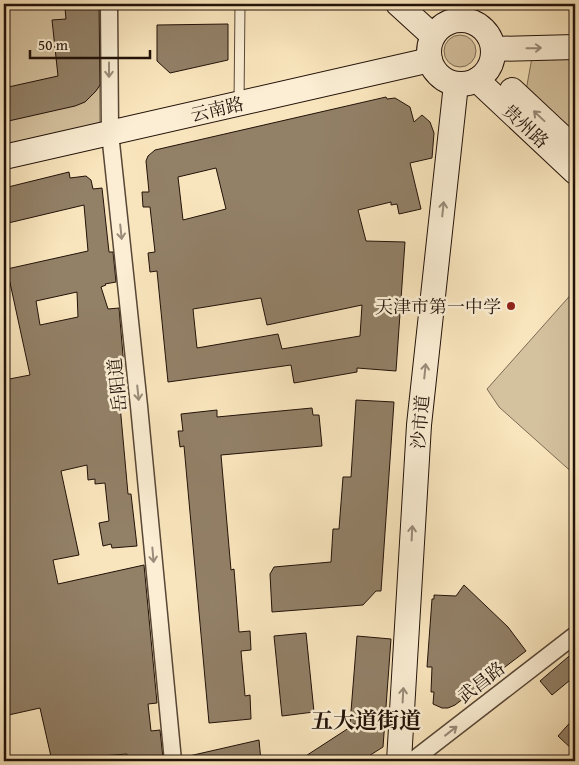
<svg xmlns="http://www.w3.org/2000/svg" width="579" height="765" font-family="'Gentium Book Plus','Noto Serif SC',serif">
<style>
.green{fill:#d4c19e;stroke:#7b6a54}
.building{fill:#928067;stroke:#221209;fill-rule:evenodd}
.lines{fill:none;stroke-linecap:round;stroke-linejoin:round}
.lane-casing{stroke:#584736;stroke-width:11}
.street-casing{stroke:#584736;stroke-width:19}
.secondary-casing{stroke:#221209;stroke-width:26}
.lane{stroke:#fbeed4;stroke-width:9}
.street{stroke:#fbeed4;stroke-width:16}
.secondary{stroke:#fbeed4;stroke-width:24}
.oneway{stroke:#998b79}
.poi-dot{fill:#8f2418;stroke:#fbeed4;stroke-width:2}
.labels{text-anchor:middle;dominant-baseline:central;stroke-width:5;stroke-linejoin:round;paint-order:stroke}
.street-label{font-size:18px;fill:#221209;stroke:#fbeed4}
.poi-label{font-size:18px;fill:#221209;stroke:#fbeed4;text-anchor:end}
.district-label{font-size:22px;font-weight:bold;fill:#221209;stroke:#fbeed4}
</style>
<rect width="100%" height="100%" fill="#f9e5bd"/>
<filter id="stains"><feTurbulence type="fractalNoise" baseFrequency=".004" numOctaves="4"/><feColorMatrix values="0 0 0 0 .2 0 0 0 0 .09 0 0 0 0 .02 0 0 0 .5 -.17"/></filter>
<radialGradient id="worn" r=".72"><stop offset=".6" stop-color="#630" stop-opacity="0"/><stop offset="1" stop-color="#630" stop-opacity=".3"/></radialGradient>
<g class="green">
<path d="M4,4h95l1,122 -96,21z"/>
<circle cx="460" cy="51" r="16"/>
<path d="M533,52l42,1v89l-50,-46z"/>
<path d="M575,290v185l-76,-68 -12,-18z"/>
</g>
<g class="building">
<path d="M86,4h13l1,81 -4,6 -11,11 -10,4 -71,16v-34l54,-12 -6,-56 14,-1 -1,-11 21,-2z"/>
<path d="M228,24v36l-58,13 -13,-12v-36z"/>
<path d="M386,97l1,2 8,-1 15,9 4,15 8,-7 8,7 4,11 -2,25 -22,5 11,46 -22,5 -2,-10 -6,1v-3l-33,8 8,31 39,1 -9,129 -39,-3v4l-63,11 -3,-18 -123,17 -11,-111 -7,1 -2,-19 7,-1 -5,-45h-7l-1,-15h7l-3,-31 2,-5 7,-6zM216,168l10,41 -43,11 -5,-43zM261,298l6,27 95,-20 -2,31 -78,13 -4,-15 -81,14 -4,-39z"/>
<path d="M69,172l1,6 16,-2 5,4 2,9 9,-1 7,64h4l3,30 -11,2 1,1 -5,2 7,22 11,-1 5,59 -4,1 4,36 -4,1 8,89h3l6,52 -25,2 -1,-4 -8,2 -4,-23 10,-2 -4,-38 -10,1v-5l-7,1 -1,-15 -26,6 18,84 -26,5 5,24 86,-19 13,138 -9,1 3,27 9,-1 3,28 -10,1 1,2h-26l-1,-7 -26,2 -26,5h-23l-12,-53 -36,8v-93l4,-1 -4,-19v-101h3l-3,-15v-107l26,-5 -23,-106 81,-18 -4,-46 -80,19v-36zM77,292l1,25 -38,8 -4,-24z"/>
<path d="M356,400l38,2 -13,189h-5l-13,14 -91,7 -2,-38 4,-7 57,-5 2,-33h6l4,-52h8z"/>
<path d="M312,408l1,7h6l3,31 -101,9 10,115 3,-1 5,63 11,-1 1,19 -10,1 4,45 5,-1 1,24 -42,4 -25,-277 -4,1 -2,-16h5l-2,-17 36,-4v7z"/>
<path d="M464,585l44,42 18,24 -71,54 -7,3h-6l-9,-4 1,-12h-3l1,-25h-5l5,-68h2v-4l22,1z"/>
<path d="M306,633l8,79 -32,4 -8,-80z"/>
<path d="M357,636l34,3 -8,108 -22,14h-63l57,-37h-5z"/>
<path d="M575,651v25l-23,19 -12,-14z"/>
<path d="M575,717v35l-17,-16z"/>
<path d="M259,740l2,21h-71l-1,-5z"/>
</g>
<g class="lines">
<g class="lane-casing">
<path id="lane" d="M239,103l1,-99"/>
</g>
<g class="street-casing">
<g id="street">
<path d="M109,4l1,129 29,273 34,355"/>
<path d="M412,761l163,-126"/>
</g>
</g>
<g class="secondary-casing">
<g id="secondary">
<path d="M398,4l35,32"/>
<circle cx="461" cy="52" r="32"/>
<path d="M493,49l82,-2"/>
<path d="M477,80l98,92"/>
<path d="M512,90l63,59"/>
<path d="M4,157l426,-97"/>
<path d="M399,761l20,-336 37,-341"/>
</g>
</g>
<use href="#lane" class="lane"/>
<use href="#street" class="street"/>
<use href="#secondary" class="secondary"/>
</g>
<defs><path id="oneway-shaft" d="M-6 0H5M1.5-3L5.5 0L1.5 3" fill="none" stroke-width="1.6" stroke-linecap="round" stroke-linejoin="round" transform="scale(1.25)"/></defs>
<g class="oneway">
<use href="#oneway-shaft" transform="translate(534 48) rotate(-1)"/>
<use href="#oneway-shaft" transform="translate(109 70) rotate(90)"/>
<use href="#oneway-shaft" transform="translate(539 116) rotate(-137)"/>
<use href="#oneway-shaft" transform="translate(443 209) rotate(-84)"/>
<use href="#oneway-shaft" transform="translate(121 232) rotate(84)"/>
<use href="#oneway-shaft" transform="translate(425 371) rotate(-84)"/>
<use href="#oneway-shaft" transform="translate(138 393) rotate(84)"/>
<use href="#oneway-shaft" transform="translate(412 533) rotate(-87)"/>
<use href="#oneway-shaft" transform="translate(153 555) rotate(85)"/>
<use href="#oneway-shaft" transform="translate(403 695) rotate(-87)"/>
<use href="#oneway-shaft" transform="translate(451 731) rotate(-38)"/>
</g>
<circle class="poi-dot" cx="511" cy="306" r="5"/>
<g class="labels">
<g class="street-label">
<text transform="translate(217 109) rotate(-13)">云南路</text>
<text transform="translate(526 126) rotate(43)">贵州路</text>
<text transform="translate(117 385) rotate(-96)">岳阳道</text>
<text transform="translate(420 422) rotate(-85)">沙市道</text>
<text transform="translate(481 682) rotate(-38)">武昌路</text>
</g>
<g class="poi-label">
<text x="501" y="306">天津市第一中学</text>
</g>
<g class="district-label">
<text x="366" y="720">五大道街道</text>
</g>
</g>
<rect width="579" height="765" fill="none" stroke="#f9e5bd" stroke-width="20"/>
<rect x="5" y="5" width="569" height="755" fill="none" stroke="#221209" stroke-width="2.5"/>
<rect x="10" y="10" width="559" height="745" fill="none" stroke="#221209"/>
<path d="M30 50v8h120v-8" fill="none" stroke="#221209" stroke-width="2.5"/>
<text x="38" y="50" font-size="15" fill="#221209" stroke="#fbeed4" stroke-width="4" paint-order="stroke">50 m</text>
<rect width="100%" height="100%" filter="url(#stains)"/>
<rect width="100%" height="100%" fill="url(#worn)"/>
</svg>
